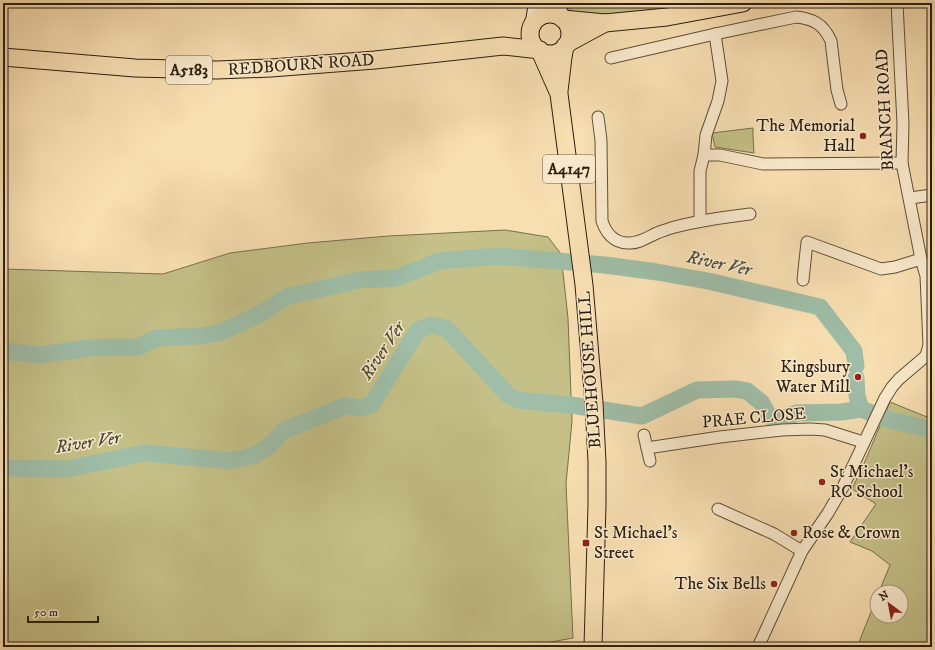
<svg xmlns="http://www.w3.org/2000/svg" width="935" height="650" font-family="'IM FELL DW Pica',serif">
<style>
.green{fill:#c4c087;stroke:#78704c}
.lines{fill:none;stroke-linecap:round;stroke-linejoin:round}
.river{stroke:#9fbda7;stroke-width:17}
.street-casing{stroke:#5f4f38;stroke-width:13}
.secondary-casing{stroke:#2c1f10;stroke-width:18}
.primary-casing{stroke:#2c1f10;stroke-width:19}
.street{stroke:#faeacd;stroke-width:11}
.secondary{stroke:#faeacd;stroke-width:16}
.primary{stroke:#f8dfb2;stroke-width:17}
.poi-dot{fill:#8f2418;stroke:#faeacd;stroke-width:1.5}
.labels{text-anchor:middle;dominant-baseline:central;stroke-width:3;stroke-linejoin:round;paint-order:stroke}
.shield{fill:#faeacd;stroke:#6a5c49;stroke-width:1}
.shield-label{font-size:16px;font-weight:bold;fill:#2c1f10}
.street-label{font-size:17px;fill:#2c1f10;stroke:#faeacd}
.poi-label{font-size:17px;fill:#2c1f10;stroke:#faeacd;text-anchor:end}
.water-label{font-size:18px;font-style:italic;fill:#4e4e3d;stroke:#faeacd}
</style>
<rect width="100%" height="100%" fill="#f8dfb2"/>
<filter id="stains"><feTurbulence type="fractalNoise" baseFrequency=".005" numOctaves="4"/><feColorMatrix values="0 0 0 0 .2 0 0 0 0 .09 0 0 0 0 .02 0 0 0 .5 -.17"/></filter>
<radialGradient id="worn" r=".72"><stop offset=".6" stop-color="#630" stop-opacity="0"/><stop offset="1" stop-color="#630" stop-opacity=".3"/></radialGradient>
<g class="green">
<path d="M562,3h148l-79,11 -53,1 -15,-10z"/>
<path d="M753,128v8l1,17 -39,-6 -3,-14z"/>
<path d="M505,230l43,7 13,17 7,64 4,103 -6,63 7,154 -44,8 -1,1h-525v-378l160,5 67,-21 78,-10 80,-7z"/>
<path d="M890,402l42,17v228h-75l20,-50v19h24v-24h-22l11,-27 -18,-14 -22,-9 26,-38 -24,-15 11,-23z"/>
</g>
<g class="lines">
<g class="river">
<path d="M3,351l37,4 47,-7 51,-1 19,-9 43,-2 22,-4 40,-19 24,-16 73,-17 38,-2 42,-17 59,-5 107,9 52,7 51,9 112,26 34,44 2,15"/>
<path d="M856,378l1,18 4,13 32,12 28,6 11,4"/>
<path d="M3,468l64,1 78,-16 85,8 22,-5 15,-8 18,-18 60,-24 17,2 10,-4 46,-74 14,-5 15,4 61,66 10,5 53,5 71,11 55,-26 38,-1 12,2 14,11 8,14 8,5 20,-8 44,-1 20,-3"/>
</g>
<g class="street-casing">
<g id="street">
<path d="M897,3l6,121 -1,39 19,96 5,17 3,69 -3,11"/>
<path d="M715,34l7,47 -4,20 -12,34 -2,20h16l43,9 139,-1"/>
<path d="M611,58l104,-24 81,-17c18,2 27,7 35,24l6,49 4,14"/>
<path d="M598,117l3,23 1,81c4,12 12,22 26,22 10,1 20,-6 29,-10 4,-2 9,-3 14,-5 26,-7 53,-11 79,-14"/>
<path d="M910,198l22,-3"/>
<path d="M700,221v-50l4,-16"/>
<path d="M803,280l4,-38 74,27 14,-2 26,-8"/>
<path d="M644,435l6,26"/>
<path d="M647,448l73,-11 62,-7 28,-1 15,1 38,12"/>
<path d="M718,509l56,25 28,17"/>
<path d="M758,647l44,-96 26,-38 15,-26 42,-89 7,-11 7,-8 27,-23 6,-1"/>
</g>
</g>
<g class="secondary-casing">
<g id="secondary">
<path d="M555,3l7,15"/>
<path d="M534,21l3,-18"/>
</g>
</g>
<g class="primary-casing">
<g id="primary">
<circle cx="550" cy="34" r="20"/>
<path d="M563,19l42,4 62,-6 76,-14"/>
<path d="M568,43l37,-20"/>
<path d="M540,51l19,43 25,191 10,118 3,59v43l-4,142"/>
<path d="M3,57l132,11 82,2 54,-2 104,-8 128,-14 37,4"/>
<path d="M559,91l4,-34 2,-11"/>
</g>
</g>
<use href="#street" class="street"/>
<use href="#secondary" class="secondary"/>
<use href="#primary" class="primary"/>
</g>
<g class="poi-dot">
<circle cx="863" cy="136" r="4"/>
<circle cx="858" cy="377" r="4"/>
<circle cx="822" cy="482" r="4"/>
<circle cx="794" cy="533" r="4"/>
<rect x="582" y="539" width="8" height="8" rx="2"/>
<circle cx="774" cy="584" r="4"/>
</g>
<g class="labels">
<g class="shield">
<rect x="166" y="56" width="46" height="28" rx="3"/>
<rect x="543" y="155" width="52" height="28" rx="3"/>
</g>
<g class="shield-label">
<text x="189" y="70">A5183</text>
<text x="569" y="169">A4147</text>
</g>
<g class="street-label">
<text transform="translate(301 65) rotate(-4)">REDBOURN ROAD</text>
<text transform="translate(885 110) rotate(-93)">BRANCH ROAD</text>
<text transform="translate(590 370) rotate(-94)">BLUEHOUSE HILL</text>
<text transform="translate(754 418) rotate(-5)">PRAE CLOSE</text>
</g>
<g class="poi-label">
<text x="855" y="126">The Memorial<tspan x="855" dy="20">Hall</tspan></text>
<text x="850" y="367">Kingsbury<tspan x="850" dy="20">Water Mill</tspan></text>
<text x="830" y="472" text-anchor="start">St Michael's<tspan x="830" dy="20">RC School</tspan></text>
<text x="594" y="533" text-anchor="start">St Michael's<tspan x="594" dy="20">Street</tspan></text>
<text x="802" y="533" text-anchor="start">Rose &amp; Crown</text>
<text x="766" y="584">The Six Bells</text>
</g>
<g class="water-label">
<text transform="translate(719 264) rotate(12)">River Ver</text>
<text transform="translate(383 351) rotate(-56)">River Ver</text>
<text transform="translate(88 443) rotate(-9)">River Ver</text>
</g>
</g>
<rect width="935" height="650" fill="none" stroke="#f8dfb2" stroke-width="16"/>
<rect x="4" y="4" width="927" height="642" fill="none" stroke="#2c1f10" stroke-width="2"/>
<rect x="8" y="8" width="919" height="634" fill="none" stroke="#2c1f10"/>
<g transform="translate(889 604) rotate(328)"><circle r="19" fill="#faeacd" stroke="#a89981"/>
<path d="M0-3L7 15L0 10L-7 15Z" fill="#8f2418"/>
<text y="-6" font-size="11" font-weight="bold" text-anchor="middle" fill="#2c1f10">N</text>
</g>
<path d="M28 616v6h70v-6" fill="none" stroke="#2c1f10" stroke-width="2"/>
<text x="34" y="616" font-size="12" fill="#2c1f10" stroke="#faeacd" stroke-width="3" paint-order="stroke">50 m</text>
<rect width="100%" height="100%" filter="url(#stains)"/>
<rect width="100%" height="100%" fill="url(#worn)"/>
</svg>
